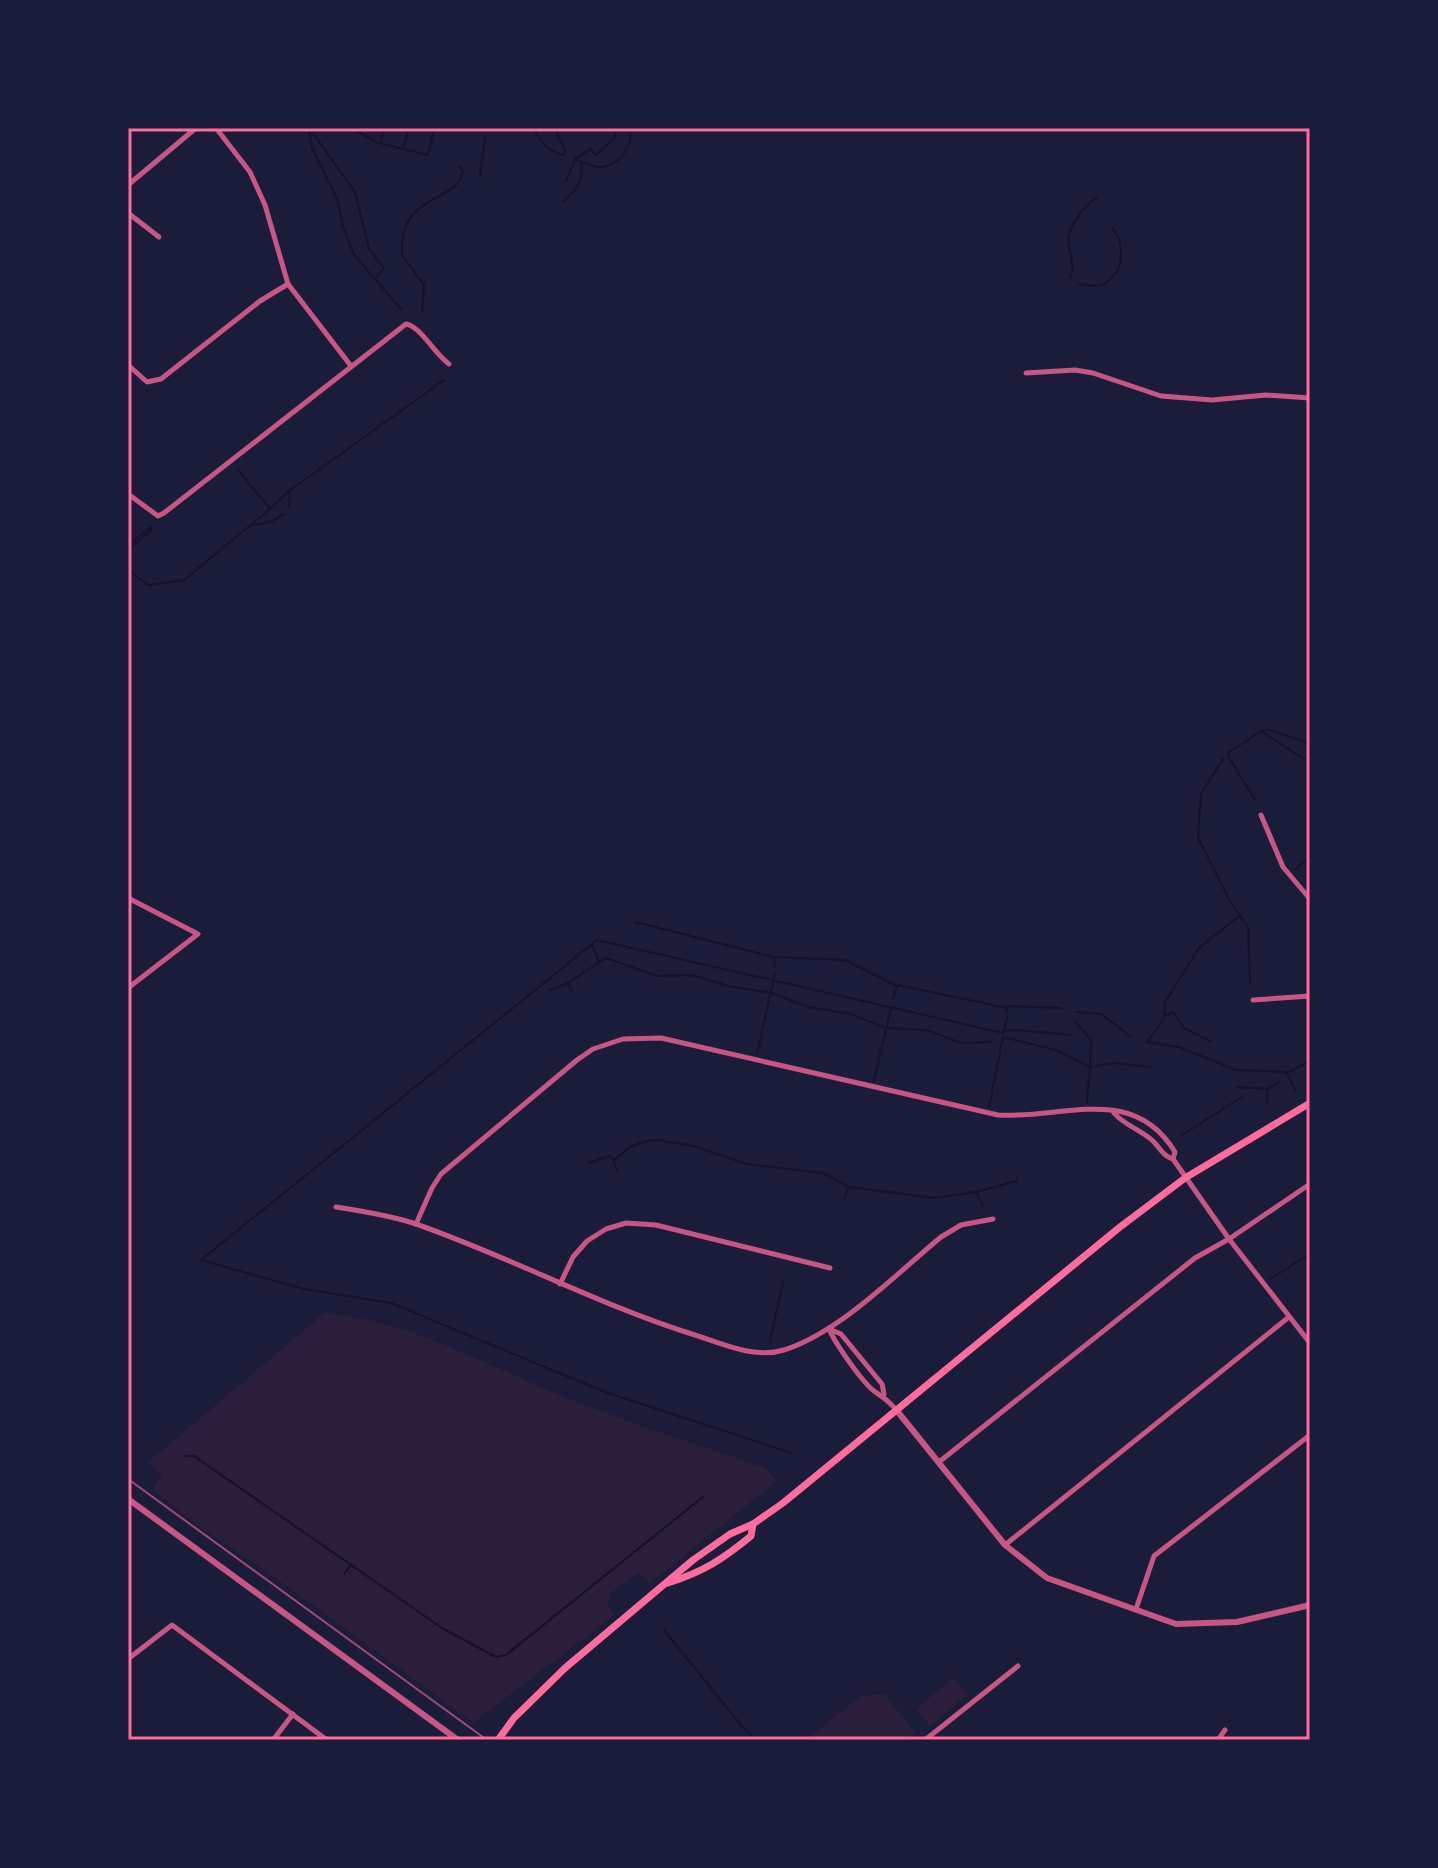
<svg xmlns="http://www.w3.org/2000/svg" width="1438" height="1868" font-family="Mulish,sans-serif">
<style>
.green{fill:#2a1e3b}
.lines{fill:none;stroke-linecap:round;stroke-linejoin:round}
.stream{stroke:#12122b;stroke-width:2}
.minor{stroke:#c65784;stroke-width:5}
.tertiary{stroke:#c65784;stroke-width:6}
.secondary{stroke:#ff6b9d;stroke-width:7}
.rail{stroke:#a44b75;stroke-width:2}
.neatline{fill:none;stroke:#ff6b9d;stroke-width:3}
</style>
<rect width="100%" height="100%" fill="#1b1b3a"/>
<g class="green">
<path d="M324,1313c89,7 170,57 251,88 62,25 127,44 190,67l12,13 -127,102 -12,-10 -27,20 -3,12 7,10 -142,108 -179,-132 -91,-62 -50,-39 9,-16 -15,-11z"/>
<path d="M953,1678l15,16 -38,32 -14,-17z"/>
<path d="M885,1694l30,39 -10,7h-99l55,-44z"/>
</g>
<g class="lines">
<g class="stream">
<path d="M309,128l3,20 26,53 5,26 11,28 48,55"/>
<path d="M351,128l28,15 49,12 6,-27"/>
<path d="M533,128c8,14 15,24 31,27l1,-5 -11,-22"/>
<path d="M310,129l45,63 14,57 15,19 -8,10"/>
<path d="M381,142l3,-14"/>
<path d="M403,149l6,-21"/>
<path d="M576,160c9,2 18,8 26,7 18,-3 33,-22 27,-39"/>
<path d="M480,176l5,-39"/>
<path d="M566,181l10,-23 15,-9 5,6 20,-19 -2,-8"/>
<path d="M564,201c13,-11 20,-21 17,-39"/>
<path d="M1071,277c3,-12 0,-20 -2,-31 -4,-17 15,-40 28,-48"/>
<path d="M1079,284c8,1 18,4 25,0 20,-11 22,-40 8,-56"/>
<path d="M422,312l2,-27 -22,-30c-4,-65 58,-50 61,-85l-5,-4"/>
<path d="M289,507l1,-14"/>
<path d="M271,508l18,-17 155,-111"/>
<path d="M249,526l21,-4 14,-8"/>
<path d="M128,545l22,-17"/>
<path d="M128,549l22,-17 2,-6"/>
<path d="M128,570l20,15 36,-5 86,-71 -32,-39"/>
<path d="M1261,731l49,32"/>
<path d="M1223,759l-22,35 -3,44 32,63 18,26 2,55"/>
<path d="M1255,800l-27,-44 1,-4 34,-22 11,1 36,13"/>
<path d="M1296,869l14,-12"/>
<path d="M1242,918l-4,-1 -39,31 -34,54 -1,17 -17,23 32,5 57,23 53,2 21,-11"/>
<path d="M635,922l139,35 71,3 50,25 1,2"/>
<path d="M592,945l7,16"/>
<path d="M774,958l1,8"/>
<path d="M568,984l4,7"/>
<path d="M550,990l18,-7 38,-25 51,18 35,-1 36,11 44,7 36,14 43,7 35,14 41,2 34,13 30,-1"/>
<path d="M893,998l5,-13 109,23"/>
<path d="M1077,1012l24,2 29,22"/>
<path d="M1007,1013l1,-7 52,2"/>
<path d="M1165,1016l8,-4 11,16 26,13"/>
<path d="M1005,1031l10,-1 56,5"/>
<path d="M757,1054l18,-81"/>
<path d="M1286,1073l10,17"/>
<path d="M874,1081l17,-73"/>
<path d="M1238,1087l29,2v13"/>
<path d="M1267,1089l13,-7"/>
<path d="M1087,1102l3,-35 24,-4 36,4"/>
<path d="M989,1107l14,-70 53,13 34,17 1,-27 -16,-19"/>
<path d="M1182,1135l60,-38"/>
<path d="M614,1161l3,10"/>
<path d="M589,1163l20,-7 5,4 16,-13 17,-6 11,-1 35,6 54,18 76,9 26,14 86,11 41,-6"/>
<path d="M844,1199l4,-10"/>
<path d="M983,1206l-7,-14 41,-11"/>
<path d="M1270,1279l40,-25"/>
<path d="M772,1344l-2,-4 14,-61"/>
<path d="M792,1453l-187,-61 -214,-89 -87,-14 -103,-29 396,-320 406,93 4,-15"/>
<path d="M186,1456h8l248,172 54,29 10,-2 198,-159"/>
<path d="M344,1574l7,-9"/>
<path d="M664,1630l76,94 17,16"/>
</g>
<g class="minor">
<path d="M216,128l34,44 15,33 23,79 63,82"/>
<path d="M128,185l68,-57"/>
<path d="M128,213l31,24"/>
<path d="M128,365l19,17 14,-3 99,-78 28,-17"/>
<path d="M1026,373l49,-3 18,3 68,23 51,4 54,-5 44,3"/>
<path d="M128,494l30,22 6,-3 242,-189c14,2 28,29 43,40"/>
<path d="M1261,815l22,52 27,32"/>
<path d="M128,898l70,36 -70,54"/>
<path d="M1253,1000l57,-4"/>
<path d="M1114,1113c10,12 27,17 39,28 7,7 10,15 20,18l56,80 81,104"/>
<path d="M336,1207c26,4 52,8 77,16 96,33 185,82 282,112 28,9 60,24 89,15 56,-18 111,-75 157,-113l20,-12 32,-6"/>
<path d="M416,1224l16,-36 9,-14 136,-114 16,-11 30,-10 38,-1 337,77c65,4 135,-32 177,37l-2,7"/>
<path d="M560,1284l13,-27 14,-16 19,-12 20,-6 30,2 174,43"/>
<path d="M829,1329c6,14 33,53 45,62 10,7 15,10 24,21"/>
<path d="M829,1329l12,5 41,50 2,10"/>
<path d="M939,1462l256,-204 34,-19 81,-55"/>
<path d="M1005,1545l284,-228"/>
<path d="M1136,1609l18,-53 156,-121"/>
<path d="M128,1659l44,-34 155,115"/>
<path d="M273,1740l20,-26"/>
<path d="M925,1740l93,-74"/>
<path d="M1218,1740l7,-10"/>
</g>
<g class="tertiary">
<path d="M898,1412l107,133 42,33 129,46 61,-2 73,-17"/>
<path d="M128,1499l330,241"/>
</g>
<g class="secondary">
<path d="M668,1583c35,-11 55,-24 83,-47l2,-12"/>
<path d="M498,1740l16,-22 51,-50 128,-108 37,-26 23,-10 30,-21 337,-276 65,-49 125,-75"/>
</g>
<path class="rail" d="M128,1479l359,261"/>
</g>
<rect width="1438" height="1868" fill="none" stroke="#1b1b3a" stroke-width="260"/>
<rect x="130" y="130" width="1178" height="1608" class="neatline"/>
</svg>
